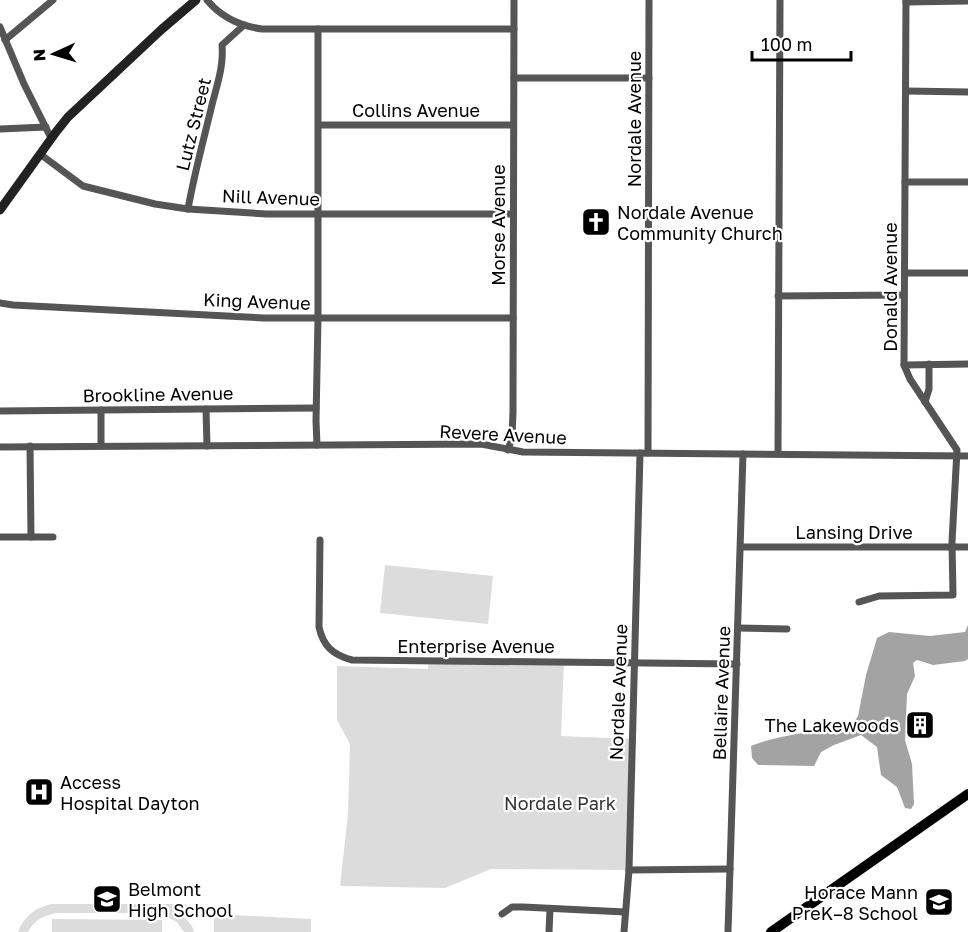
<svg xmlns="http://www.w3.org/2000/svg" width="968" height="932" font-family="'Golos Text',sans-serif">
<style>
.green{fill:#dcdcdc}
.water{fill:#a3a3a3}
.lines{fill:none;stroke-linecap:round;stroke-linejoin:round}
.street{stroke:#555;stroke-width:7}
.secondary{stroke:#222;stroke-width:9}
.primary{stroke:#000;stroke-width:10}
.labels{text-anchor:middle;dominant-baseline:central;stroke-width:4.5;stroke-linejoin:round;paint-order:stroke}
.street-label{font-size:18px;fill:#000;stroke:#fff}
.poi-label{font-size:18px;fill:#000;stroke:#fff;text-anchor:start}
.park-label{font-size:18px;fill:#333;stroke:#fff}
</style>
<rect width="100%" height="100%" fill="#fff"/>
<g class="green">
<path d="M385,565l108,11 -5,48 -108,-11z"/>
<path d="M429,660l135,1 -3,75 71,3 -3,131 -138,-1 -46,19 -105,-2 8,-72 2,-70 -13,-24v-54l91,3z"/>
<path d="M52,904h134l1,10h-5l10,12 2,6h-10l-7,-10 -17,-9h-103c-13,2 -23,7 -29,19h-10c6,-16 18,-25 34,-28z"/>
<path d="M214,914l97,5v13h-97z"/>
<path d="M52,919l110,1v12h-110z"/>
</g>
<path class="water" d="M968,625v34l-3,2 -32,4 -16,-5 -4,3 2,13 -8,18 -2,46 7,24 2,40 -3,5 -6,-1 -8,-21 -16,-12 -4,-28 -16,-12 -27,10 -13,7 -7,14 -56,-1 -6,-7 -1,-12c12,-6 63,-17 76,-15 1,0 8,3 9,4l14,-7 8,-12 8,-41 11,-37 12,-6 41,4 35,-4z"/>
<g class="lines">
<g class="street">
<path d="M207,0c14,17 33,26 55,29h252"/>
<path d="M906,2l62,-1"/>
<path d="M0,27l24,57 27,54"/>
<path d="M5,40l48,-40"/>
<path d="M514,78h135"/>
<path d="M906,91l62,1"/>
<path d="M319,125h194"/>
<path d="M0,129l46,-2"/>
<path d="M40,154l43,32 72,18 33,5 78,5h247"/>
<path d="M905,182h63"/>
<path d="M188,209c6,-34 15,-67 23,-100 5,-22 13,-41 11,-64l22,-20"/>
<path d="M905,273h63"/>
<path d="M778,296l126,-1"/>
<path d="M0,303l13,2 251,13h249"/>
<path d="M904,365l64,-1"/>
<path d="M925,402l4,-13v-25"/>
<path d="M206,409l1,37"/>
<path d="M0,411l316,-3"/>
<path d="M317,445l-1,-24 2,-103v-289"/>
<path d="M30,446l1,91"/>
<path d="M101,446v-36"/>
<path d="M0,447l481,-3 42,8 445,4"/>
<path d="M508,450l4,-13 1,-25 1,-412"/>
<path d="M648,453l1,-453"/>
<path d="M778,454l2,-454"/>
<path d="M0,537h53"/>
<path d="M320,540l-1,87c4,19 14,28 33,33l385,4"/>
<path d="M741,547h227"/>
<path d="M859,602l20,-6 74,-1 -1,-53 5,-92 -47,-71 -6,-14 2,-365"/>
<path d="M738,628l49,1"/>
<path d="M629,870l101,-1"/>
<path d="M502,914l10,-7h11l102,5"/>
<path d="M549,932l1,-23"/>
<path d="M624,932l5,-62 11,-417"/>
<path d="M728,932l15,-478"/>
</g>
<path class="secondary" d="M0,210l56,-78 12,-15 94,-88 34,-29"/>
<path class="primary" d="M771,932l197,-138"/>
</g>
<defs>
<g id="church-square" transform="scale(1.5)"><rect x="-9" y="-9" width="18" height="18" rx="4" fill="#000" stroke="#fff"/><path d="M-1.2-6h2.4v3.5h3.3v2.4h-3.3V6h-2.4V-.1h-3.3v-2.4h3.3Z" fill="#fff"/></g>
<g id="building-square" transform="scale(1.5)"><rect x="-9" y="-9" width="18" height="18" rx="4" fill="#000" stroke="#fff"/><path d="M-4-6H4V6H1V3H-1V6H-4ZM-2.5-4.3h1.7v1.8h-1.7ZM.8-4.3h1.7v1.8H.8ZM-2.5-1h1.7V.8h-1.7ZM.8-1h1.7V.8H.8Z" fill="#fff"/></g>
<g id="hospital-square" transform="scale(1.5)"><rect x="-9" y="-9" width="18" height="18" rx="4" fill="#000" stroke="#fff"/><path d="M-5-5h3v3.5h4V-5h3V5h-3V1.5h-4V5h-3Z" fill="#fff"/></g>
<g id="school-square" transform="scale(1.5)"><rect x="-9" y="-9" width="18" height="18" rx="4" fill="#000" stroke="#fff"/><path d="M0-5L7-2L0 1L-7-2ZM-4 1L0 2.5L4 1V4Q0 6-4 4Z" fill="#fff"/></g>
</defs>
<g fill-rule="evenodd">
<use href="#church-square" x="596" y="222"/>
<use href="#building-square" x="920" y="725"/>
<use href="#hospital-square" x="39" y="792"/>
<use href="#school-square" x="107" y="899"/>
<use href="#school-square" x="939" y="902"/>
</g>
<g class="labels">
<g class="street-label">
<text x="416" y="110">Collins Avenue</text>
<text transform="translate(634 119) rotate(-90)">Nordale Avenue</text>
<text transform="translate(193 124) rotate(-76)">Lutz Street</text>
<text transform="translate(271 197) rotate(2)">Nill Avenue</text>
<text transform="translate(498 225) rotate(-90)">Morse Avenue</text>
<text transform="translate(890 287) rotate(-90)">Donald Avenue</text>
<text transform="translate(257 301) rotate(2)">King Avenue</text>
<text transform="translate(158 394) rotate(-1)">Brookline Avenue</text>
<text transform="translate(503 434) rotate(3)">Revere Avenue</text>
<text x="854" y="532">Lansing Drive</text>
<text x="476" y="646">Enterprise Avenue</text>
<text transform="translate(618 692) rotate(-88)">Nordale Avenue</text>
<text transform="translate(721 693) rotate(-88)">Bellaire Avenue</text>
</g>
<g class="poi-label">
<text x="617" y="212">Nordale Avenue<tspan x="617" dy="21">Community Church</tspan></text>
<text x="899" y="725" text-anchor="end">The Lakewoods</text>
<text x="60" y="782">Access<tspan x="60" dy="21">Hospital Dayton</tspan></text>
<text x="128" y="889">Belmont<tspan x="128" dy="21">High School</tspan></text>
<text x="918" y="892" text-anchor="end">Horace Mann<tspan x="918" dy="21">PreK–8 School</tspan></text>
</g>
<g class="park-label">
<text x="560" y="803">Nordale Park</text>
</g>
</g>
<g transform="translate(54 54) rotate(266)" stroke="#ffffff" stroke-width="4.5" paint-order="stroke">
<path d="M0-4.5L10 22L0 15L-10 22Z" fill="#000000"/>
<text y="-9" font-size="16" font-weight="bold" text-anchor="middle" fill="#000000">N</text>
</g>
<path d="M752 51v9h99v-9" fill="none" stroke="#000000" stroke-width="3"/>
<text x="761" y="51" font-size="18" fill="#000000" stroke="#ffffff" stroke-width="4.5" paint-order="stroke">100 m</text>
</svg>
